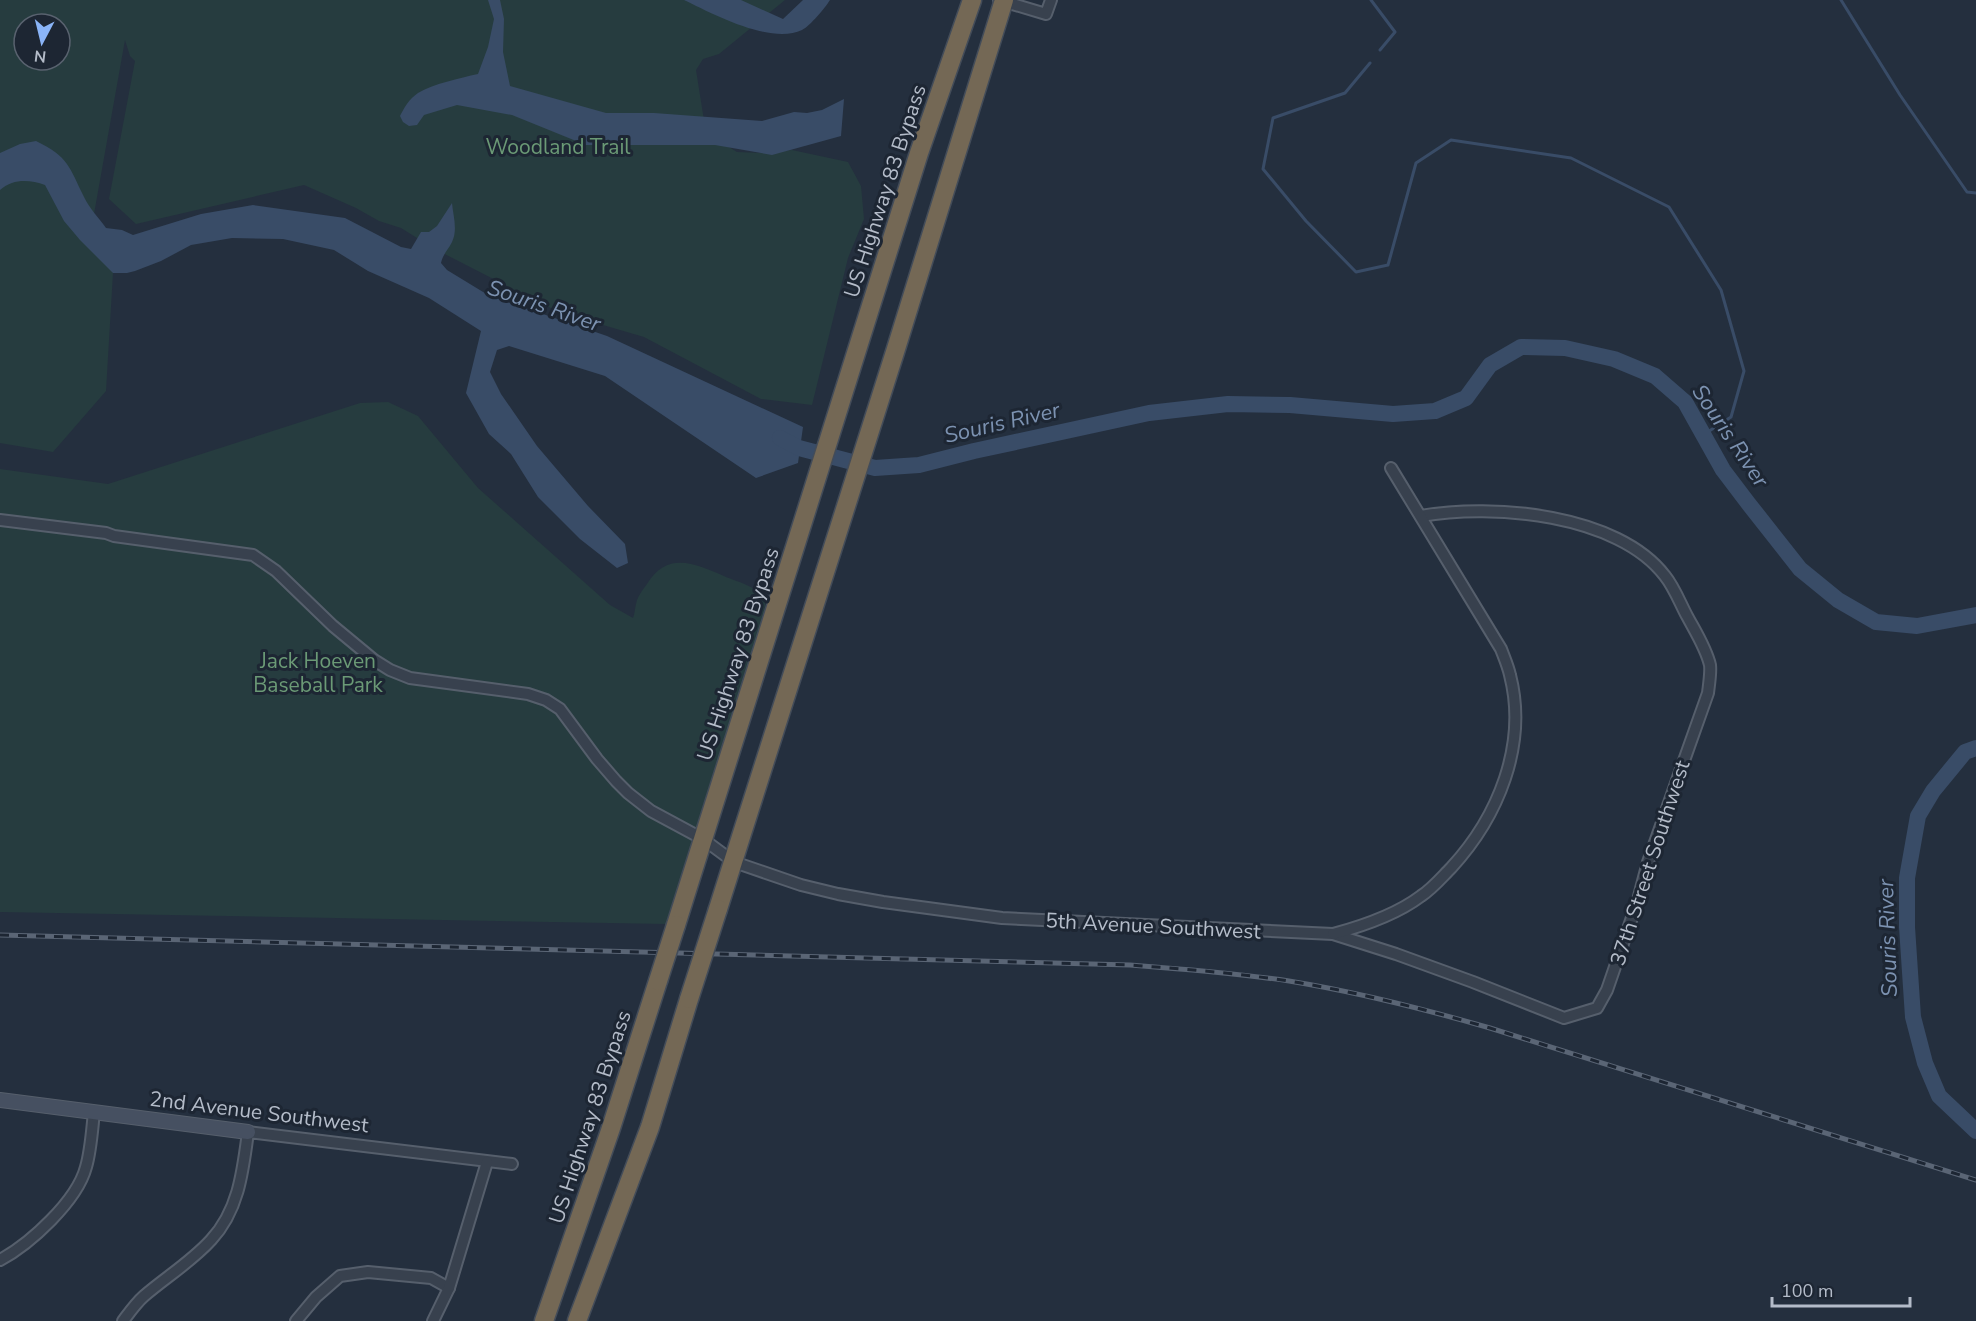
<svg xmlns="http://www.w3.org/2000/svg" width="1976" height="1321" font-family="'Nunito Sans',sans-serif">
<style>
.green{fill:#263c3f;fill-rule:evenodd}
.water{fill:#394c67}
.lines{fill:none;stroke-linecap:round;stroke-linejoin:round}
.stream{stroke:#394c67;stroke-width:3}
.river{stroke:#394c67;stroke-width:16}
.street-casing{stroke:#565f6c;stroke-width:14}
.secondary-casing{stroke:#565f6c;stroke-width:16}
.highway-casing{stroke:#434c59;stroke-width:21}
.street{stroke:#38414e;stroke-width:10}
.secondary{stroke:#465061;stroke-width:14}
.highway{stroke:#746855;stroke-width:18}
.rail-casing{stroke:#5a6575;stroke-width:5}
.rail{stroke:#1d2633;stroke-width:3;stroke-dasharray:9;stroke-linecap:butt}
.highway-bridge-casing{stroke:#434c59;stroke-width:21;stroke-linecap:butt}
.highway-bridge{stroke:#746855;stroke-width:18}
.labels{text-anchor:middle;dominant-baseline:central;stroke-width:6;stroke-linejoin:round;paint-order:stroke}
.park-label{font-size:21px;fill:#6b9a76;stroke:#1d2633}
.street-label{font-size:21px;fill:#b4bcc9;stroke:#1d2633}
.water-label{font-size:22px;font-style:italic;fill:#7c92b1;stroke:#1d2633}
</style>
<rect width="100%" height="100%" fill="#242f3e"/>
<g class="green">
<path d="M0,0h785l-66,54 -16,5 -7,11 10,63 31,19 24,1 31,-3 56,12 13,24 3,33 -16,39 -36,147 -51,-6 -117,-62 -82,-24 -22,-10 -107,-55 -32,-20 -22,-7 -23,-13 -52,-23 -168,39 -27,-25 26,-138 -5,-5 -5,-16 -31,174 19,59 -7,118 -53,61 -53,-9zM24,24h36v36h-36z"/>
<path d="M388,402l30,14 60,72 132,117 23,13c2,-5 2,-12 4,-18 2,-5 6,-11 10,-16 21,-34 49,-20 79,-7 15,6 30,9 40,23l-2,13 -62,210 -36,101 -666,-12v-443l108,15 252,-81z"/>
</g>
<g class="water">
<path d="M488,0h12l4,19 -1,33 7,34 96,27h48l108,8 32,-9 13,1 15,-3 22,-11 -3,37 -69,19 -57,-10h-129l-74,-30 -55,-10 -33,10 -7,10 -8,1 -6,-4 -3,-6c4,-8 9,-17 18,-23 15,-9 42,-15 60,-19l10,-27 6,-28z"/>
<path d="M684,0h57l42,19 20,-19h27c-5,8 -20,26 -28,30 -31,15 -89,-16 -118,-30z"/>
<path d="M36,141c33,16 33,26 48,56 5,11 15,21 22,31l16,2 11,5 68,-21 52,-9 92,13 56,29 10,2 10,-17h8l8,-6 15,-23c1,12 6,27 0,39 -4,8 -9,12 -11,21l6,7 41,25 119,41 196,91 -5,36 -42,15 -151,-102 -96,-30 -12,4 -7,22 11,22 36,52 51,60 37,38 3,19 -11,5 -37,-29 -42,-42 -27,-43 -22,-20 -23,-41 15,-62 -52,-33 -61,-27 -34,-21 -51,-11 -51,-1 -41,7 -30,16 -26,10 -8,2h-14l-33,-33 -16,-19 -19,-36c-15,-5 -31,-7 -45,5v-37l20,-9z"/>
</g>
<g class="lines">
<g class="stream">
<path d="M1371,0l24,32 -15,18"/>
<path d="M1841,0l59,95 67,97 9,1"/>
<path d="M1370,63l-25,30 -72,25 -10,51 43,52 50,51 32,-7 28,-102 35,-23 120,18 98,49 52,83 23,81 -13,46 -28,18"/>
</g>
<g class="river">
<path d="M780,438l19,10 76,20 44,-3 55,-14 175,-38 79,-9 62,1 103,9 42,-3 31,-13 24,-33 31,-18 44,1 49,11 41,17 30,26 38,68 25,33 52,66 38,31 38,22 41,4 59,-11"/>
<path d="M1976,748l-11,4 -32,39 -15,25 -11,62v49l6,90 12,46 14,33 37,35"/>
</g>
<g class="street-casing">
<g id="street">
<path d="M999,0l47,14 5,-14"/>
<path d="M0,520l106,13 8,3 139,19 23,16 57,55 41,34 16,10 20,8 118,16 18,6 14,9 37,50 19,22 12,12 23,18 52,28 31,23 67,23 37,9 45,8 119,16 331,16 63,20 77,28 91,36 33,-10 10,-18 31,-90 10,-38 60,-169c1,-9 3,-20 2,-28 -4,-17 -15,-34 -23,-49 -7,-13 -13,-29 -22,-40 -47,-62 -173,-73 -244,-60"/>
<path d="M1333,934c30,-8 63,-19 88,-38 11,-7 21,-19 30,-28 47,-51 77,-123 59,-193 -2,-9 -6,-18 -9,-26l-110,-181"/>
<path d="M0,1260c30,-16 77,-59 86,-93 5,-17 6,-37 8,-55"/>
<path d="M123,1321c6,-8 13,-18 21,-25 22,-19 47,-34 67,-56 28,-30 32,-70 37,-108l264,32"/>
<path d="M296,1321l20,-24 24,-21 28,-4 63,6 18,10"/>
<path d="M433,1321l16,-33 38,-126"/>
</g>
</g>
<g class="secondary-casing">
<path id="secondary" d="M0,1100l248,32"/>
</g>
<g class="highway-casing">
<g id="highway">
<path d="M718,909l177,-557 109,-352"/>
<path d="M676,925l243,-772 53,-153"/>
<path d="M544,1321l67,-193 47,-147"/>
<path d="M577,1321l73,-194 39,-128"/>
</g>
</g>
<use href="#street" class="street"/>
<use href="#secondary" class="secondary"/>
<use href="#highway" class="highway"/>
<g class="rail-casing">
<path id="rail" d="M0,935l1130,30c53,4 106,8 159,16 68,11 135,28 201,47l486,152"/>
</g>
<use href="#rail" class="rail"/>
<g class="highway-bridge-casing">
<g id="highway-bridge">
<path d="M658,981l18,-56"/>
<path d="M689,999l29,-90"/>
</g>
</g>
<use href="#highway-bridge" class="highway-bridge"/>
</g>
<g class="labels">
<g class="park-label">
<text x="558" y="147">Woodland Trail</text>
<text x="318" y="661">Jack Hoeven<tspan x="318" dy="24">Baseball Park</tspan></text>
</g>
<g class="street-label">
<text transform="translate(885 191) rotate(-72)">US Highway 83 Bypass</text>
<text transform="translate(738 654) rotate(-72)">US Highway 83 Bypass</text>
<text transform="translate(1650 863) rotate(-72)">37th Street Southwest</text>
<text transform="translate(1153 926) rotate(3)">5th Avenue Southwest</text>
<text transform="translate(259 1112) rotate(7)">2nd Avenue Southwest</text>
<text transform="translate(590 1117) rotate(-72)">US Highway 83 Bypass</text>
</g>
<g class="water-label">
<text transform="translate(544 306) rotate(19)">Souris River</text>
<text transform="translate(1002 423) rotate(-13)">Souris River</text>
<text transform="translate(1730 436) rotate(56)">Souris River</text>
<text transform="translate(1888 938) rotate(-92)">Souris River</text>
</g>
</g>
<g transform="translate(42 42) rotate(187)"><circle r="28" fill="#1d2633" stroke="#59626f" stroke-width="1.5"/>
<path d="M0-4.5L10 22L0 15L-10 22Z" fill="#8ab4f8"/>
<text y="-9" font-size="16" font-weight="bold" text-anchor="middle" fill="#b4bcc9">N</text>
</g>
<path d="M1772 1297v9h138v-9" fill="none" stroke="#b4bcc9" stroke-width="3"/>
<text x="1781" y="1297" font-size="18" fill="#b4bcc9" stroke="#1d2633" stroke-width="4.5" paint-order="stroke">100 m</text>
</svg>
